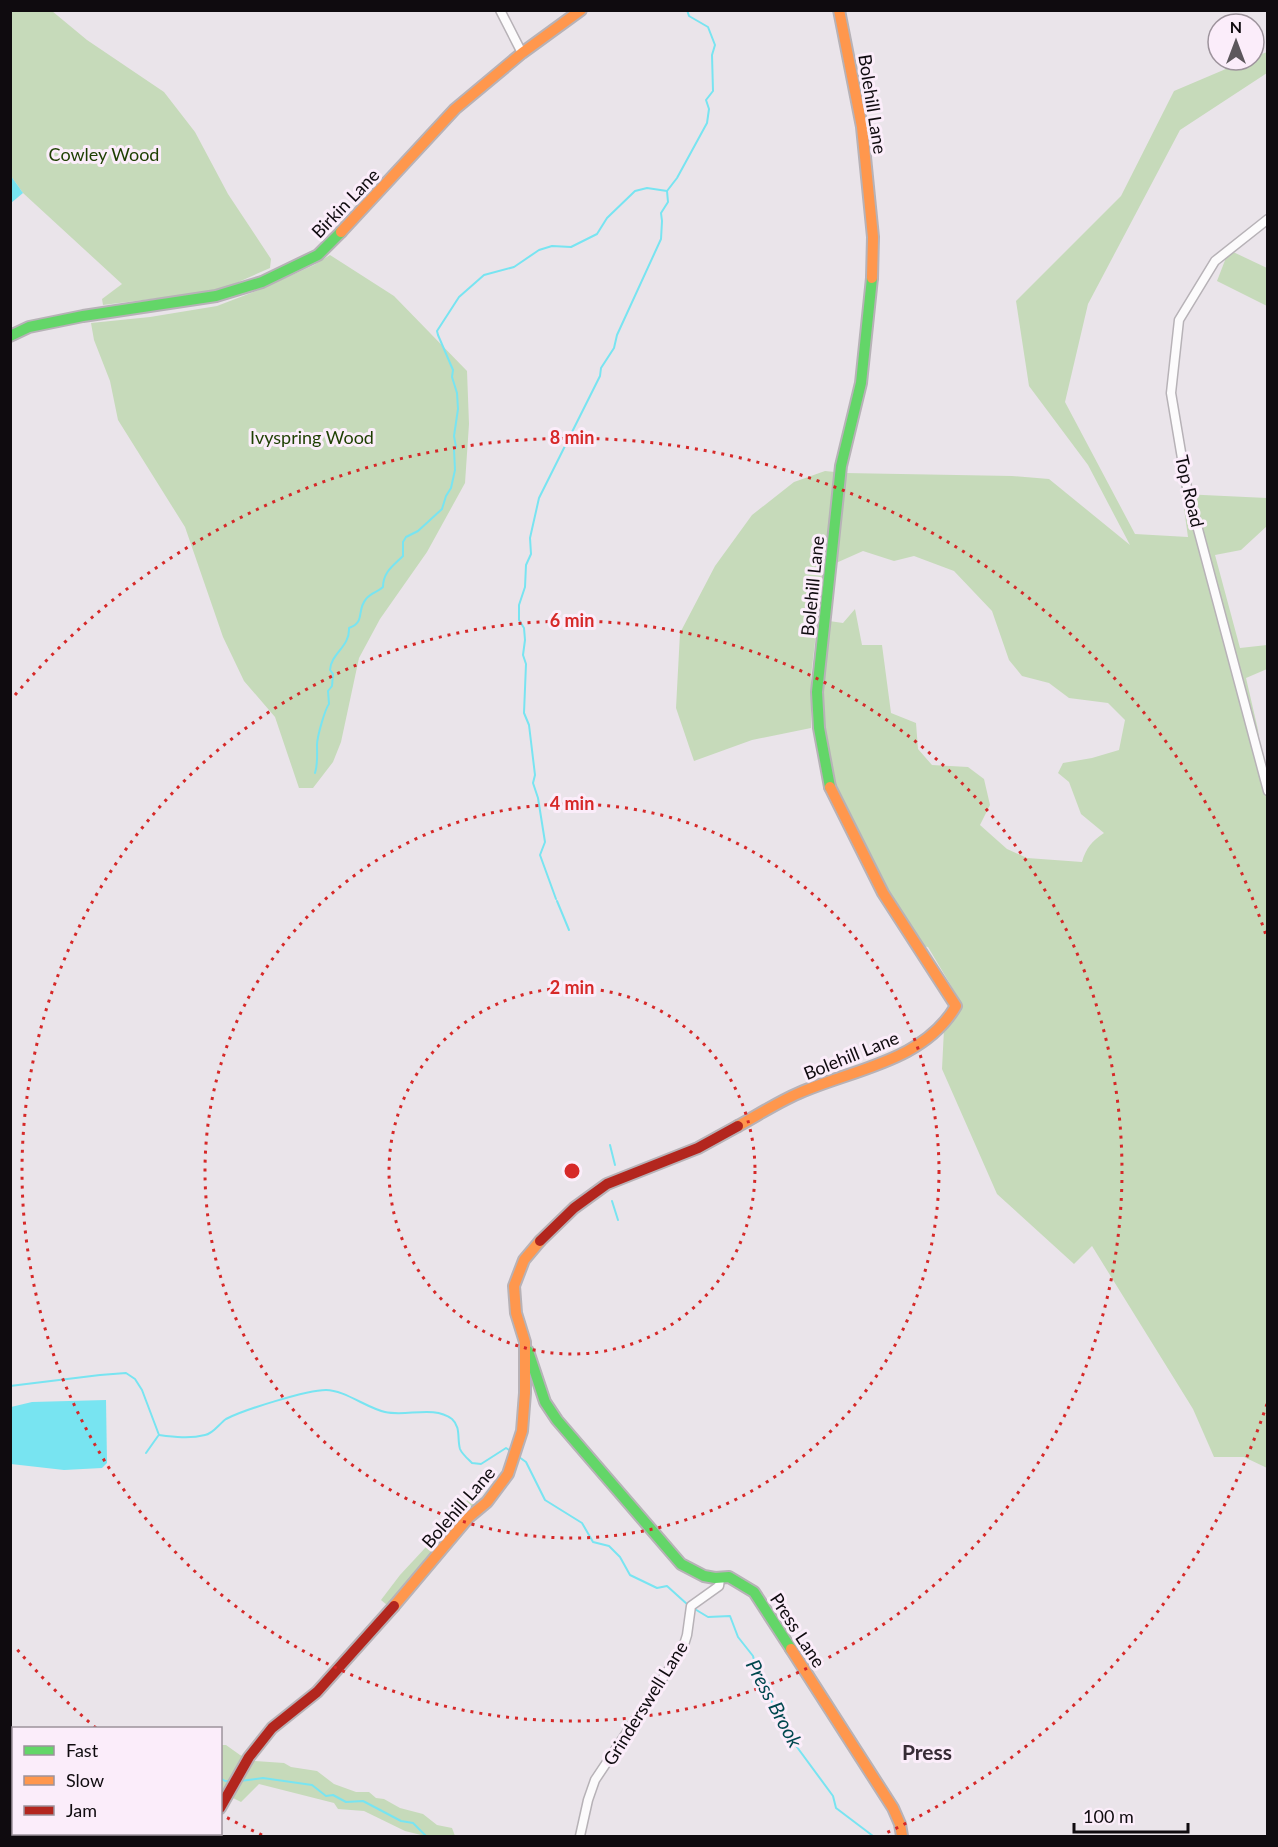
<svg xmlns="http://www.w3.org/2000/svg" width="1278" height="1847" font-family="Lato,sans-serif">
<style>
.green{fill:#c6daba}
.water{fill:#78e4f1}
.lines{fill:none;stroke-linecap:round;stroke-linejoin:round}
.stream{stroke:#78e4f1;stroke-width:2}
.street-casing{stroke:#b7b2b7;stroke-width:11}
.fast-casing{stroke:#b7b2b7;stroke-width:14}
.slow-casing{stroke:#b7b2b7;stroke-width:14}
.jam-casing{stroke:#b7b2b7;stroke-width:14}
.street{stroke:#fcfbfc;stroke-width:8}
.fast{stroke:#63d668;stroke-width:10}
.slow{stroke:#ff974d;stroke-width:10}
.jam{stroke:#b3261e;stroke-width:10}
.ring{fill:none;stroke:#d62828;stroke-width:3;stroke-dasharray:3 6}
.labels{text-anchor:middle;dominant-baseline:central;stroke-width:6;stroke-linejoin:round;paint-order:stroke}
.street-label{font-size:18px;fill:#0f0b0f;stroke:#fbedfa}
.park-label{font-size:18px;fill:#1d3f01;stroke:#fbedfa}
.water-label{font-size:20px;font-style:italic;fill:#00484f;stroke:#fbedfa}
.quarter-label{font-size:21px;font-weight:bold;fill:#372c36;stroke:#fbedfa}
.centre{fill:#d62828;stroke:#fbedfa;stroke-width:3}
.ring-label{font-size:18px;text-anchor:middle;font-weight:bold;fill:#d62828;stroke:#fbedfa;stroke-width:6;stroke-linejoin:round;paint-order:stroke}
</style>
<rect width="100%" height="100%" fill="#eae4ea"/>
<g class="green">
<path d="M11,10l41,1 35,29 77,52 31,40 33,62 43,65 -1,9 -36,16 -26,8 -105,13 -1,-6 20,-15 -99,-91 -12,-17z"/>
<path d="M1267,52v21l-87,57 -92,174 -23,98 70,132 53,3 -6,-43 85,4v28l-26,24 -26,5 25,93 27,-3v24l-21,9 12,52 10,84 -1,654 -23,-11h-30l-21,-48 -101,-163 -18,18 -77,-70 -55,-125 2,-40 16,-25 -1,-5 -31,-52 -6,-1 -35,-54 -57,-112 -7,-41 1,-63 5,-55 14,2 12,-14 7,36h20l9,68 25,10 2,26 14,16 36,2 16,12 6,26 -10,20 27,24 20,9 55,4c4,-14 10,-21 22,-29l-23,-19 -12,-32 -11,-9 5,-10 29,-5 27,-8 6,-30 -17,-17 -39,-5 -20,-15 -27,-7 -13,-16 -17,-49 -38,-40 -40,-15 -20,5 -31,-10 -27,12 9,-90 167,3 37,3 81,66 -42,-80 -59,-79 -13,-85 105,-105 53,-105 73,-31h7v-3z"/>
<path d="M1229,250l38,18v38l-50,-25z"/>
<path d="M330,255l64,41 73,75 2,53 -4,59 -38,69 -47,67 -21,39 -18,84 -8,20 -20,26h-14l-24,-71 -31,-36 -21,-44 -38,-110 -67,-107 -8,-39 -16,-41 -3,-17 59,-6 67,-11 44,-17 53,-24z"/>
<path d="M825,471l10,1 -24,204v52l-59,12 -58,21 -18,-53 4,-75 35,-67 37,-51 42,-33z"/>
<path d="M471,1497l8,5 -14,14 -6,-8z"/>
<path d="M452,1519l8,4 -48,59 -25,23 -6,-5 19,-25z"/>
<path d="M221,1745h5l14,10 15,6 29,2 7,4 26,4 17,13 22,8h13l7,6 8,1 16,9 23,6 14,11 15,3 3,8h-30l-20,-5 -41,-20 -26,-2 -4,-6 -75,-19 -18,18 -20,-10z"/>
</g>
<g class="water">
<path d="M11,176l12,17 -12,10z"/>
<path d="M106,1400l1,63 -5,5 -38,2 -53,-6v-57l21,-5z"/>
</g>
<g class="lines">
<g class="stream">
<path d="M315,773c3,-9 2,-19 2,-28 0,-8 8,-36 12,-41l-1,-13 4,-5 1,-12 -3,-4c1,-17 20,-23 19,-42 17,-6 7,-17 17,-29 4,-6 12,-7 17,-12 0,-15 10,-21 20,-31v-14l3,-5 12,-6 24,-22 4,-13 5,-8 4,-18 -1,-21 2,-2 -2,-11 4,-27 -1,-16 -5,-16 1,-7 -15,-35 -1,-4 22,-34 25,-22 30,-8 25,-17 13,-4 19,1 26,-13 10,-16 28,-27 12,-3 20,3"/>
<path d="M556,899l-16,-44 5,-13 -7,-44 -5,-15 2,-8 -6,-50 -5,-12 2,-49 -3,-9 2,-15 -1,-12 -5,-8v-15l6,-18 1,-22 5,-11 -1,-16 9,-40 61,-122 1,-8 13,-20 3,-13 44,-96 1,-18 -1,-8 7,-11 -1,-11 10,-13 30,-55 2,-14 -3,-9 7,-9 -1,-36 3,-10 -7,-18 -19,-11 -2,-6"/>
<path d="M557,901l12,29"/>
<path d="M610,1145l5,20"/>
<path d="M612,1201l6,19"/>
<path d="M10,1386l90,-11 26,-2 9,6 7,11 17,45"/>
<path d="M159,1435c15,2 31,4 46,0 8,-1 14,-11 21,-16 17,-9 81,-29 100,-29 18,0 41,18 59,22 22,5 48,-7 67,7 9,8 5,20 8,30 2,5 8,10 12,14l9,1 25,-16 6,4"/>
<path d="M146,1453l12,-17"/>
<path d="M519,1457l7,5 19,38 37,23 11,19 16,4 11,11 10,18 27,13 10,-2 21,19"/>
<path d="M693,1608l15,9 22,-1 8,21 15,19 3,12 14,17 2,18 15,22 7,18 39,53 3,12 37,28"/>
<path d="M220,1778l5,3h7"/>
<path d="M240,1781l23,-3 49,7 14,11 7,-1 13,7 17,-1 38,20 12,2 13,13h4"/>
<path d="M10,1817l4,-1"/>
</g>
<g class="street-casing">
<g id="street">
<path d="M500,10l22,43"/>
<path d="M1268,219l-53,42 -36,59 -8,73 16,95 81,303"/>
<path d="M200,1836l3,-2"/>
<path d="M580,1836l8,-36 7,-20 88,-132 4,-13 4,-29 28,-20 1,-7"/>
</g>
</g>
<g class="fast-casing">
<g id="fast">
<path d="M10,336l19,-9 54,-11 133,-20 46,-14 56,-27 23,-23"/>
<path d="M830,787l-11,-59 -2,-36 24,-226 20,-83 11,-105"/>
<path d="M528,1351l17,51 12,18 124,144 23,12 11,2 14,-1 25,15 37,57"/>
</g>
</g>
<g class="slow-casing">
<g id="slow">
<path d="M839,10l23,117 11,110 -1,41"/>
<path d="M341,232l114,-123 67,-56 59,-43"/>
<path d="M738,1126c20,-11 40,-24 61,-33 54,-24 124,-31 157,-87l-73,-113 -53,-106"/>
<path d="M394,1606l75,-89 18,-15 21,-28 14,-43 3,-38v-51l-9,-29 -2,-27 10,-26 16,-19"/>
<path d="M791,1649l102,159 7,16 2,12"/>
</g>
</g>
<g class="jam-casing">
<g id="jam">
<path d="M540,1241l34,-33 33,-24 91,-36 40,-22"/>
<path d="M220,1808l29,-51 23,-29 45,-36 77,-86"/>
</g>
</g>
<use href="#street" class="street"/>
<use href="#fast" class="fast"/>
<use href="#slow" class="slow"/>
<use href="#jam" class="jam"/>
</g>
<g class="ring">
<circle cx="572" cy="1171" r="183"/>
<circle cx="572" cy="1171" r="367"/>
<circle cx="572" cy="1171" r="550"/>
<path d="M1267 1404A733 733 0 0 1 882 1835M262 1835A733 733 0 0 1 222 1815M96 1728A733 733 0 0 1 15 1647M15 695A733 733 0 0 1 1267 938"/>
</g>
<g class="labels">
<g class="street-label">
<text transform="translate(873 104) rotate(81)">Bolehill Lane</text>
<text transform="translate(345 203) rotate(-46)">Birkin Lane</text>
<text transform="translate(1190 491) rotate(77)">Top Road</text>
<text transform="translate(812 586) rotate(-84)">Bolehill Lane</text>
<text transform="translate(851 1055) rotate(-22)">Bolehill Lane</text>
<text transform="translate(458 1507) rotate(-49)">Bolehill Lane</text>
<text transform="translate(798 1630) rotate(57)">Press Lane</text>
<text transform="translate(645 1703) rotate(-58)">Grinderswell Lane</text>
</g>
<g class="park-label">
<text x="104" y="154">Cowley Wood</text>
<text x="312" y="437">Ivyspring Wood</text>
</g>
<g class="water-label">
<text transform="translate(775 1703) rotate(62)">Press Brook</text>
</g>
<g class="quarter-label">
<text x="927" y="1751">Press</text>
</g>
</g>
<circle cx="572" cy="1171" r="9" class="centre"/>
<g class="ring-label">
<text x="572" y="444">8 min</text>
<text x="572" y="627">6 min</text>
<text x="572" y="810">4 min</text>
<text x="572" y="994">2 min</text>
</g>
<rect width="1278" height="1847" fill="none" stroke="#0f0b0f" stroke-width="24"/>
<rect x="12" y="1727" width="210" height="108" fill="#fbedfa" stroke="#9d939c" stroke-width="1.5"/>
<rect x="24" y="1746" width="30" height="9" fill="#63d668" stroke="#9d939c" stroke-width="1.5"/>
<text x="66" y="1757" font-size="18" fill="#0f0b0f">Fast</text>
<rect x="24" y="1776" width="30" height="9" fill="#ff974d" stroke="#9d939c" stroke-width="1.5"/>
<text x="66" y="1787" font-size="18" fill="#0f0b0f">Slow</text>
<rect x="24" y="1806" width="30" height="9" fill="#b3261e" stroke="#9d939c" stroke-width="1.5"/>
<text x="66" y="1817" font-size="18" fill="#0f0b0f">Jam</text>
<g transform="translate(1236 42)"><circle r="28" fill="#fbedfa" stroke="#9d939c" stroke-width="1.5"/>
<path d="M0-4.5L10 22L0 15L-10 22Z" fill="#5c575c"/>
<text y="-9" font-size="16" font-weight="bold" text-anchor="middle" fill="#0f0b0f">N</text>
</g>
<path d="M1074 1823v9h114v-9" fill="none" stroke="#0f0b0f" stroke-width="3"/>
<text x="1083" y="1823" font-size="18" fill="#0f0b0f" stroke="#fbedfa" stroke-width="4.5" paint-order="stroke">100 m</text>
</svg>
